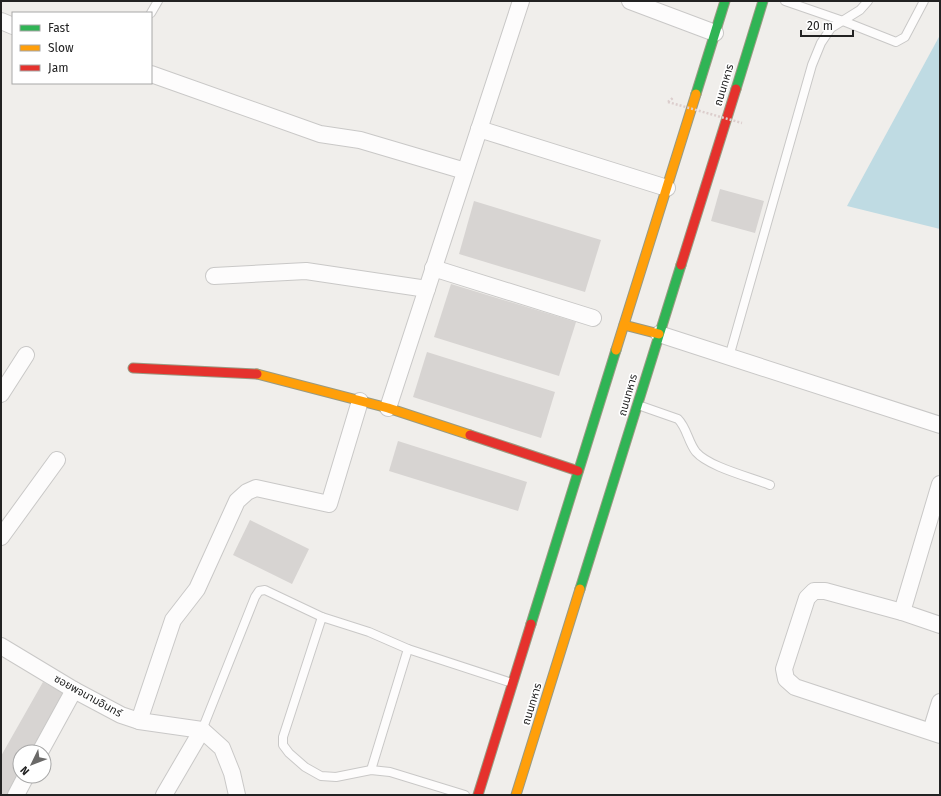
<svg xmlns="http://www.w3.org/2000/svg" width="941" height="796" font-family="'Fira Sans','Noto Sans Thai',sans-serif">
<style>
.water{fill:#bfdbe3}
.building{fill:#d7d4d2}
.lines{fill:none;stroke-linecap:round;stroke-linejoin:round}
.lane-casing{stroke:#c9c8c7;stroke-width:10}
.street-casing{stroke:#c9c8c7;stroke-width:18}
.fast-casing{stroke:#999a82;stroke-width:11}
.slow-casing{stroke:#999a82;stroke-width:11}
.jam-casing{stroke:#999a82;stroke-width:11}
.path{stroke:#dccecd;stroke-width:2.5;stroke-dasharray:2 2;stroke-linecap:butt}
.lane{stroke:#fdfcfc;stroke-width:8}
.street{stroke:#fdfcfc;stroke-width:16}
.fast{stroke:#30b455;stroke-width:9}
.slow{stroke:#ff9f0a;stroke-width:9}
.jam{stroke:#e5322d;stroke-width:9}
.path-bridge{stroke:#dccecd;stroke-width:2.5;stroke-dasharray:2 2;stroke-linecap:butt}
.labels{text-anchor:middle;dominant-baseline:central;stroke-width:3.5;stroke-linejoin:round;paint-order:stroke}
.street-label{font-size:11px;fill:#222;stroke:#fff}
</style>
<rect width="100%" height="100%" fill="#f0eeeb"/>
<path class="water" d="M940,35v194l-93,-23z"/>
<g class="building">
<path d="M720,189l44,12 -9,32 -44,-12z"/>
<path d="M474,201l127,39 -16,52 -126,-38z"/>
<path d="M451,284l125,38 -17,54 -125,-39z"/>
<path d="M427,352l128,40 -14,46 -128,-41z"/>
<path d="M398,441l129,41 -9,29 -129,-40z"/>
<path d="M250,520l59,29 -17,35 -59,-29z"/>
<path d="M43,682l24,13 -32,57h-15v24l-10,19h-9v-39z"/>
</g>
<g class="lines">
<g class="lane-casing">
<g id="lane">
<path d="M785,1l58,20 53,21 9,-5 19,-36"/>
<path d="M151,13l7,-12"/>
<path d="M729,357l83,-292 9,-22 10,-15 29,-18 8,-9"/>
<path d="M638,405l40,14c9,9 10,23 18,33 13,15 54,25 74,33"/>
<path d="M202,730l53,-133 4,-6 6,-1 57,27"/>
<path d="M371,770l37,-121"/>
<path d="M465,795l-75,-23 -19,-2 -35,7 -15,-1 -16,-9 -16,-14 -6,-8v-8l39,-120 47,15 39,17 104,34"/>
</g>
</g>
<g class="street-casing">
<g id="street">
<path d="M630,1l85,32"/>
<path d="M1,21l12,5"/>
<path d="M151,74l169,60 40,6 105,31"/>
<path d="M479,129l188,59"/>
<path d="M433,268l160,50"/>
<path d="M214,276l92,-5 121,18"/>
<path d="M659,334l281,91"/>
<path d="M1,394l25,-39"/>
<path d="M388,408l133,-407"/>
<path d="M940,484l-38,128 38,13"/>
<path d="M1,537l56,-77"/>
<path d="M902,612l-77,-21h-11l-7,7 -23,71 2,10 9,8 145,48"/>
<path d="M1,646l73,44 47,25 18,6 63,9 20,18 10,25 5,22"/>
<path d="M139,721l34,-101 24,-31 40,-88 10,-9 9,-4 73,16 31,-103"/>
<path d="M931,731l9,-29"/>
<path d="M40,752l34,-62"/>
<path d="M16,795l10,-19"/>
<path d="M164,795l38,-65"/>
</g>
</g>
<g class="fast-casing">
<g id="fast">
<path d="M736,89l27,-88"/>
<path d="M696,94l29,-93"/>
<path d="M580,589l101,-324"/>
<path d="M531,624l85,-274"/>
</g>
</g>
<g class="slow-casing">
<g id="slow">
<path d="M624,325l35,9"/>
<path d="M616,350l80,-256"/>
<path d="M257,374l131,34 82,27"/>
<path d="M516,795l64,-206"/>
</g>
</g>
<g class="jam-casing">
<g id="jam">
<path d="M681,265l55,-176"/>
<path d="M133,368l124,6"/>
<path d="M470,435l108,36"/>
<path d="M478,795l53,-171"/>
</g>
</g>
<path class="path" d="M668,102l6,-5"/>
<use href="#lane" class="lane"/>
<use href="#street" class="street"/>
<use href="#fast" class="fast"/>
<use href="#slow" class="slow"/>
<use href="#jam" class="jam"/>
<path class="path-bridge" d="M668,102l74,21"/>
</g>
<g class="labels">
<g class="street-label">
<text transform="translate(724 85) rotate(-73)">ถนนทหาร</text>
<text transform="translate(628 395) rotate(-74)">ถนนทหาร</text>
<text transform="translate(88 696) rotate(29)">ซอยพจนามอินทร์</text>
<text transform="translate(532 704) rotate(-73)">ถนนทหาร</text>
</g>
</g>
<rect width="941" height="796" fill="none" stroke="#222222" stroke-width="4"/>
<rect x="12" y="12" width="140" height="72" fill="#ffffff" stroke="#a7a7a7"/>
<rect x="20" y="25" width="20" height="6" fill="#30b455" stroke="#a7a7a7"/>
<text x="48" y="32" font-size="12" fill="#222222">Fast</text>
<rect x="20" y="45" width="20" height="6" fill="#ff9f0a" stroke="#a7a7a7"/>
<text x="48" y="52" font-size="12" fill="#222222">Slow</text>
<rect x="20" y="65" width="20" height="6" fill="#e5322d" stroke="#a7a7a7"/>
<text x="48" y="72" font-size="12" fill="#222222">Jam</text>
<g transform="translate(32 764) rotate(227)"><circle r="19" fill="#ffffff" stroke="#a7a7a7"/>
<path d="M0-3L7 15L0 10L-7 15Z" fill="#6a6968"/>
<text y="-6" font-size="11" font-weight="bold" text-anchor="middle" fill="#222222">N</text>
</g>
<path d="M801 30v6h52v-6" fill="none" stroke="#222222" stroke-width="2"/>
<text x="807" y="30" font-size="12" fill="#222222" stroke="#ffffff" stroke-width="3" paint-order="stroke">20 m</text>
</svg>
